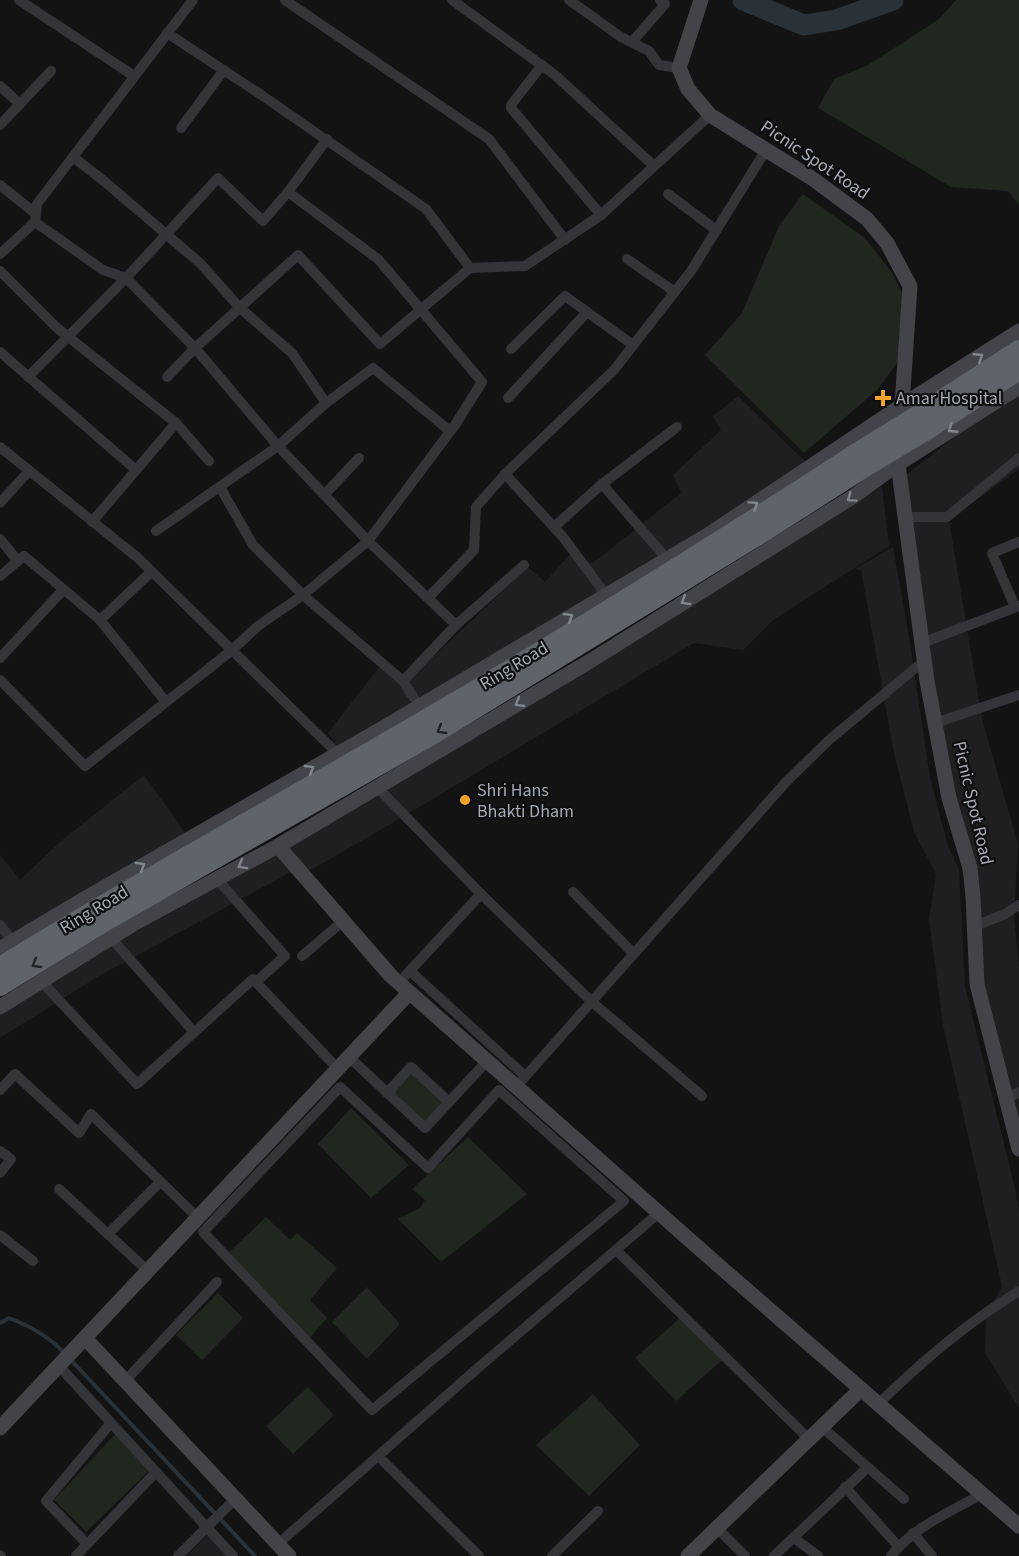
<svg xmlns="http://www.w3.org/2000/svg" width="1019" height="1556" font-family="'Source Sans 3',sans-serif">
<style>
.built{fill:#1f1f21}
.green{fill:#1f271f}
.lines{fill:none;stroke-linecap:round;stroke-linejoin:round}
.stream{stroke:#293238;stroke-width:4}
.river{stroke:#293238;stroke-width:21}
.street{stroke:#343539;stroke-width:10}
.secondary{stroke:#424449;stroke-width:15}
.highway{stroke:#5f636a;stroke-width:20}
.highway-bridge{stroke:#5f636a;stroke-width:20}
.oneway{stroke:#82868f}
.oneway2{stroke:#222326}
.poi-dot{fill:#f4a42b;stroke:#0e0e0f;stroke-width:2}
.labels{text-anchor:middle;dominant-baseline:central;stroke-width:4.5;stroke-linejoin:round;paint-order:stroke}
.street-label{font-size:18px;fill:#a4aab5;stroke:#0e0e0f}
.poi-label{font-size:18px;fill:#a4aab5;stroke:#0e0e0f;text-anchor:start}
</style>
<rect width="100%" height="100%" fill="#131314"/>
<g class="built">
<path d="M1019,393v76l-70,51 33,199 36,125 -4,73 5,50v172l-38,-156 -79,-505 86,-67z"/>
<path d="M738,396l68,66 -80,55 -306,185 -12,-21 120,-114 17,15 24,-27 24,8 88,-70 -8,-18 48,-45 -8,-14z"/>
<path d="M882,486l7,60 -116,74 -30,30 -49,-7 -288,172 -100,58 -15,-1 -81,44 -111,60 -99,62v-26l108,-69 628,-364z"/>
<path d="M893,547l17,96 20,135 18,68 11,23 6,118 50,201 4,23v197l-34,-55 1,-34 16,-33 -59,-261 -14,-106 7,-45 -22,-42 -20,-79 -33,-183 -6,-1z"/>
<path d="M380,666l22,19 9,21 -72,42 -11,-15z"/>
<path d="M144,775l42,59 -186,111v-90l20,25 41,-39z"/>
<path d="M210,1532l23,24h-46z"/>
</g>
<g class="green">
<path d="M956,0h63v205l-11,-14 -57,-4 -133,-79 16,-29 34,-14 71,-46z"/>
<path d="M803,194l62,44 28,36 12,26 -5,59 -23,31 -73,63 -99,-98 37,-42 37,-87z"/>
<path d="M411,1072l33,30 -20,22 -32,-30z"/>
<path d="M351,1108l58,57 -38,33 -53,-54z"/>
<path d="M468,1137l59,57 -86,68 -43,-43 22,-11 5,-8 -13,-11z"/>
<path d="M266,1217l24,23 7,-7 40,35 -27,32 17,18 -19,22 -81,-86z"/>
<path d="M367,1287l33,37 -33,35 -35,-37z"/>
<path d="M218,1293l25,25 -41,42 -26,-25z"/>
<path d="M679,1319l43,41 -46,41 -41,-43z"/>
<path d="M308,1387l26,28 -41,39 -27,-28z"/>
<path d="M593,1394l47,51 -51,51 -53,-51z"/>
<path d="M118,1431l35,36 -67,65 -32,-32z"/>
</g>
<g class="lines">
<g class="stream">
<path d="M0,1323l9,-5c21,8 41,19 56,36"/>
<path d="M70,1359l185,197"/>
</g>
<path class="river" d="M743,0l61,25 32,-5 57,-20"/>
<g class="street">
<path d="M19,0l115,76"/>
<path d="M285,0l204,139 76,101"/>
<path d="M452,0l103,75 99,91"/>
<path d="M569,0l52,37 28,14 10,14 20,3"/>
<path d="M167,33l93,61 166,115 44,59 55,-2 76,-51 109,-100"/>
<path d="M632,42l33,-38 -5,-4"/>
<path d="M542,65l-31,40v3l90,107"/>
<path d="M0,86l20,18"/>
<path d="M0,125l51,-54"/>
<path d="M181,128l43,-58"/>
<path d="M327,139l-39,53 90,67 104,123 -27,43 -87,116 88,84 -53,56 16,25"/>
<path d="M73,157l31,24 97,83 39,44 52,45 34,50"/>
<path d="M0,185l36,29"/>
<path d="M668,194l48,36"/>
<path d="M35,222l68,48 23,8 69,70 83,98 -122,85"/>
<path d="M0,254l35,-32 2,-18 156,-204"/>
<path d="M627,259l48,33"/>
<path d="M0,271l56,56 120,96 -84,99"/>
<path d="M511,349l54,-53 68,49"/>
<path d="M0,352l136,118"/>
<path d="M28,377l98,-99 92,-100 45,43 25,-29"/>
<path d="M167,377l28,-29 103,-93 82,89 90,-76"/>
<path d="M508,398l79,-86"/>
<path d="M176,423l33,38"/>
<path d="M0,447l138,111 200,196"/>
<path d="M602,484l65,75"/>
<path d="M220,487l33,58 50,50 100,86"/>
<path d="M325,494l34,-36"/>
<path d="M0,503l29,-32"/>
<path d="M906,517h41l72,-59"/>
<path d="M554,527l48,-43 75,-57"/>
<path d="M0,539l18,22"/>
<path d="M151,572l-51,48 66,82"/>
<path d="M0,576l24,-20 76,64"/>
<path d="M606,595l-43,-58 -58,-63 109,-104 77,-99 75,-121"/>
<path d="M428,598l46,-48 2,-43 29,-33"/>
<path d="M1015,607l-23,-54 27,-11"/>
<path d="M456,625l68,-60"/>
<path d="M922,643l97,-37"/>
<path d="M0,658l63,-68"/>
<path d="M0,680l85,86 146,-115 27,-25 45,-31 65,-54 -90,-95 48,-43 47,-35 77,63"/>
<path d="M935,723l84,-28"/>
<path d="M377,787l104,107 110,107 111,95"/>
<path d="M217,879l68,77 -29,26"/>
<path d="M573,892l60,61"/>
<path d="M0,925l12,15"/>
<path d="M975,926l30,-12 14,-9"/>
<path d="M111,938l83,94"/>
<path d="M302,956l41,-35"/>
<path d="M410,971l115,105"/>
<path d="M405,976l76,-82"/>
<path d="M41,981l96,103 116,-105 85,90"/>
<path d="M349,1057l76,71 62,-67"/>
<path d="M340,1087l88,81 71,-78 125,111 -252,209 -169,-178z"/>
<path d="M516,1087l270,-305 43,-42 96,-80"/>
<path d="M0,1090l15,-16 64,59 12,-19 107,104"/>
<path d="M387,1093l24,-26 38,35"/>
<path d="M1006,1100l13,-8"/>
<path d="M0,1151l11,8 -11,14"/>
<path d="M59,1189l89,82"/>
<path d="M108,1234l52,-52"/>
<path d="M0,1235l33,26"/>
<path d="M616,1250l193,189"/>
<path d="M59,1366l174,190"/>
<path d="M125,1381l92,-99"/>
<path d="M878,1404c46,-44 86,-79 141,-113"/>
<path d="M822,1427l82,72"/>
<path d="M378,1456l101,100"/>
<path d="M845,1487l53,59"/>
<path d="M717,1528l28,28"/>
<path d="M913,1533l19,23"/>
<path d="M794,1538l24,18"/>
<path d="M87,1544l-41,-43 64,-77"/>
<path d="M278,1544l201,-177 180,-154"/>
<path d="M0,1555l1,1"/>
<path d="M76,1556l80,-84"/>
<path d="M178,1556l57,-57"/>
<path d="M552,1556l46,-45"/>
<path d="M774,1556l93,-88"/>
<path d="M891,1556c22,-29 59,-44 91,-62"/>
</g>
<g class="secondary">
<path d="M701,0l-22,68 9,21 22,26 103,64 54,40 20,24 23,43 -12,178 29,217 22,117 21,70 3,29 4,87 42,165"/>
<path d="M278,846l113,130 335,296 293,254"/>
<path d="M0,949l86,-51 297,-170 325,-193 193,-129 118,-75"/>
<path d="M0,1007l135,-84 143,-77 309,-183 267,-167 44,-32 121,-77"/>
<path d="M85,1338l204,218"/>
<path d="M0,1428l409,-435"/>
<path d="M688,1556l173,-167"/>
</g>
<g class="highway">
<path d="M920,414l99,-64"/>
<path d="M925,431l94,-61"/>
<path d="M0,967c139,-86 283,-164 425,-247 145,-85 289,-174 430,-266"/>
<path d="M0,986l109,-67 323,-184 333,-204 100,-64"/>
</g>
<g class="highway-bridge">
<path d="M855,454l65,-40"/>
<path d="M865,467l60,-36"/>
</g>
</g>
<defs><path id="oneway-chevron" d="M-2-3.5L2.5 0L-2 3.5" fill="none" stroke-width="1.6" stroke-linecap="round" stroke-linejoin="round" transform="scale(1.5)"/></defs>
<g class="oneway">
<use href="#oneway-chevron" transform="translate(979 357) rotate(-33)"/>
<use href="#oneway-chevron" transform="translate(952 429) rotate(147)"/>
<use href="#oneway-chevron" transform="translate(851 498) rotate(146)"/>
<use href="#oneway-chevron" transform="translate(754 505) rotate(-34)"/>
<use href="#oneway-chevron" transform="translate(685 601) rotate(149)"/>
<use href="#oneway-chevron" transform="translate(569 617) rotate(-31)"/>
<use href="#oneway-chevron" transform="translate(519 703) rotate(150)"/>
<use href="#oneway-chevron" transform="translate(310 769) rotate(-30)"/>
<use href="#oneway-chevron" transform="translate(242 865) rotate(151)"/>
<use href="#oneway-chevron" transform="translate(141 866) rotate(-30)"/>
</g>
<g class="oneway2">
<use href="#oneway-chevron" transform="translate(441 730) rotate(149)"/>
<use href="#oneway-chevron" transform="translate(36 964) rotate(149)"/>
</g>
<g class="poi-dot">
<path d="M880 389h6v6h6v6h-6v6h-6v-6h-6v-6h6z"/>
<circle cx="465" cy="800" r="6"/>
</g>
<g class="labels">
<g class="street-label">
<text transform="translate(815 160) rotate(34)">Picnic Spot Road</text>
<text transform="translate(514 666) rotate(-31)">Ring Road</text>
<text transform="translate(973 803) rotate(77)">Picnic Spot Road</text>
<text transform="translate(94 910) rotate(-31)">Ring Road</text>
</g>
<g class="poi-label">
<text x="896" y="398">Amar Hospital</text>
<text x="477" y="790">Shri Hans<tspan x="477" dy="21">Bhakti Dham</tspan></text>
</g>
</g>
</svg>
